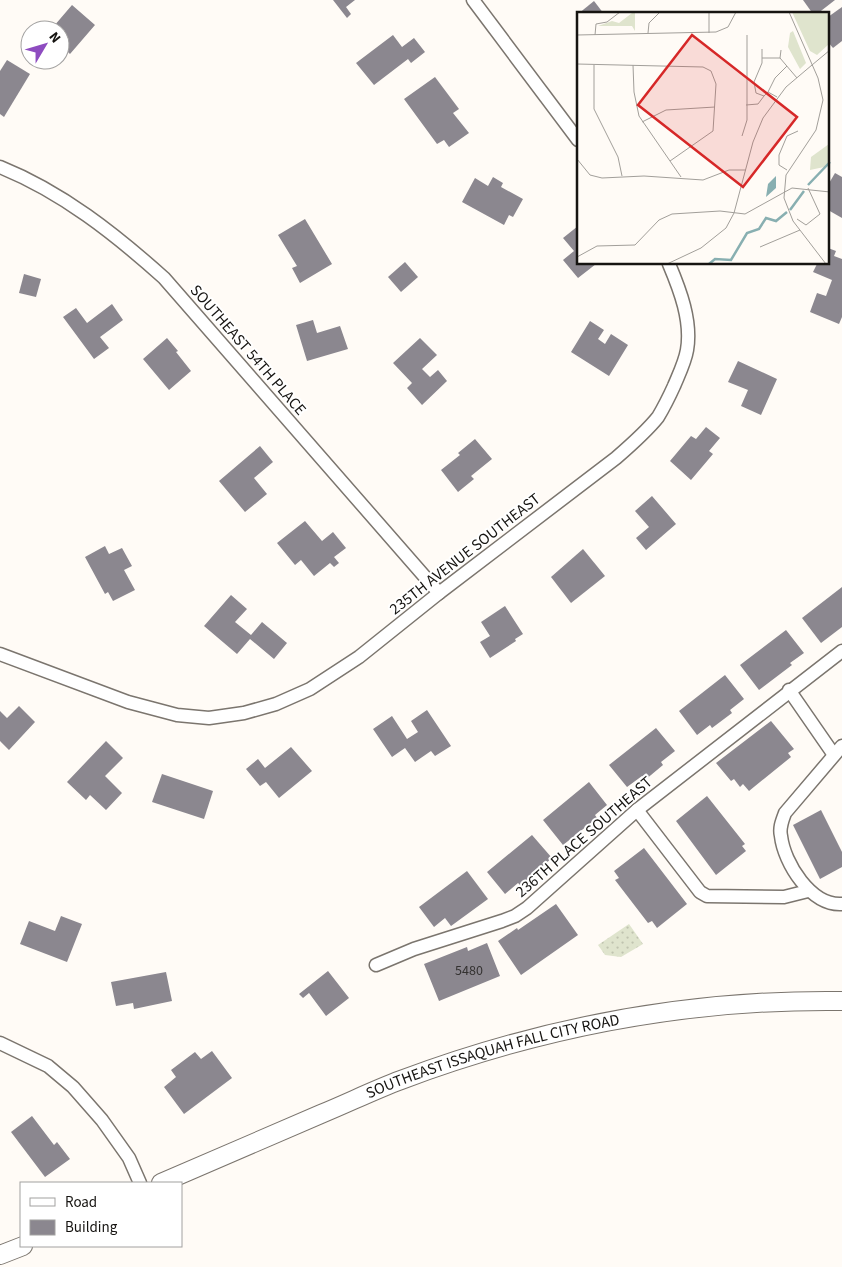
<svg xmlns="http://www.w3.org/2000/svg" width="842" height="1267" font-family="'Source Sans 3',sans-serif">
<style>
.green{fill:url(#green-dots)}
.building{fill:#8b878f}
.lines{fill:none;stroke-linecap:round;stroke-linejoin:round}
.minor-casing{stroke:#7b756e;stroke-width:15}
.secondary-casing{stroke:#7b756e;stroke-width:20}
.minor{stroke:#fff;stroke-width:12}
.secondary{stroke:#fff;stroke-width:18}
.labels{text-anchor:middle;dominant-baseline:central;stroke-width:4;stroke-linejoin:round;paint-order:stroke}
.number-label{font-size:14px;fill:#333130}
.street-label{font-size:16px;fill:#161411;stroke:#fff}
.inset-river{fill:none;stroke:#88afb1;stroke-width:2.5}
.inset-road{fill:none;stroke:#a29f9a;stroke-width:1}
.view{fill:#d62828;fill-opacity:0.15;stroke:#d62828;stroke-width:2.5}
.inset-edge{fill:none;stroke:#161411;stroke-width:2.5}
</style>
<defs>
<pattern id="green-dots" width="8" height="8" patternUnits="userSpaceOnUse" patternTransform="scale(1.25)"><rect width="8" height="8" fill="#dfe4cd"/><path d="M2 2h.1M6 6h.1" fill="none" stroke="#bfc3af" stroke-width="1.8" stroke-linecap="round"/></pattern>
</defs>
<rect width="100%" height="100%" fill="#fffbf6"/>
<path class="green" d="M629,924l14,20 -22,13 -16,-2 -7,-10z"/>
<g class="building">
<path d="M333,0h22l-9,7 5,7 -4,4z"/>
<path d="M803,0h32l-18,14h-4z"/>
<path d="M594,1l10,13h-26z"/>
<path d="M72,5l23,20 -25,29 -10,-10v-14l-6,-4z"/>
<path d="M842,7v34l-9,7 -5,-6v-25z"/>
<path d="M393,35l9,12 12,-9 11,14 -14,11 -3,-4 -34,26 -18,-22z"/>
<path d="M7,60l23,14 -26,43 -4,-3v-43z"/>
<path d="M435,77l24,32 -6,4 16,20 -20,14 -5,-7 -7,4 -33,-45z"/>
<path d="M835,173l7,4v41l-14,-8v-25z"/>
<path d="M493,177l10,6 -2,4 22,12 -10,18 -4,-2 -5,10 -42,-23 13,-24 13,8z"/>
<path d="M305,219l27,45 -32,19 -8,-15 5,-2 -19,-31z"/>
<path d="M578,226v38h18l-18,14 -15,-18 11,-9 -11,-13z"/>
<path d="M828,248l8,3 -2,5 8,3v58l-3,7 -29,-12 7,-19 9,3 6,-16 -19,-8 4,-8h11z"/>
<path d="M405,262l13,15 -17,15 -13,-15z"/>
<path d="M24,274l17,5 -5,18 -17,-4z"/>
<path d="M112,304l11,16 -23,17 9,11 -15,11 -31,-42 13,-9 11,15z"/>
<path d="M313,320l4,13 23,-7 8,23 -41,12 -11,-36z"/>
<path d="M590,321l14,9 -6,9 7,5 6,-10 17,11 -19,31 -38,-24z"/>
<path d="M167,338l11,13 -2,1 15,19 -22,19 -26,-31z"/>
<path d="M420,338l17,17 -15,14 8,8 8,-7 9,11 -25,24 -15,-17 5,-5 -19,-20z"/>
<path d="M738,361l39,18 -16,36 -20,-9 7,-16 -20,-8z"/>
<path d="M706,427l14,11 -11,13 4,3 -22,26 -21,-19 21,-25 5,3z"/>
<path d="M475,439l17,20 -21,17 3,3 -16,13 -17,-22 19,-15 -2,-2z"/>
<path d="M260,446l13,16 -19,16 13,16 -22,18 -26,-31z"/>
<path d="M652,496l24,28 -30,26 -10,-12 13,-11 -14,-16z"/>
<path d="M305,521l17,20 11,-9 13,16 -12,9 5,6 -5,4 -4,-4 -16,13 -13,-16 -6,5 -18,-22z"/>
<path d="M105,546l4,8 13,-6 10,18 -8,4 11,20 -22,11 -5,-9 -3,2 -20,-37z"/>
<path d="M583,549l22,27 -34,27 -20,-26z"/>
<path d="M842,587v40l-21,16 -19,-25z"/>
<path d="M231,595l16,14 -12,13 16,13 11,-13 25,21 -13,16 -24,-20 -13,15 -33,-28z"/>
<path d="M505,606l18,28 -8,5 1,2 -26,17 -10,-16 10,-6 -9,-14z"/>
<path d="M786,630l18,23 -14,10 2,2 -33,25 -19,-25z"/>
<path d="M725,675l19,24 -14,11 2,3 -20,15 -2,-3 -13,10 -18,-24z"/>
<path d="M19,706l16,16 -26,28 -9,-9v-30l7,7z"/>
<path d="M427,710l24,36 -16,10 -4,-5 -16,11 -10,-14 -13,9 -19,-28 19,-13 15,23 11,-7 -7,-11z"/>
<path d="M771,721l23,28 -6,4 3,4 -42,34 -6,-7 -3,3 -6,-8 -3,2 -15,-18z"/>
<path d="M656,728l19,23 -14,11 2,3 -18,15 -3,-4 -15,11 -18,-22z"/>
<path d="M106,741l17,17 -18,18 17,17 -16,17 -16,-15 -4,5 -19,-18z"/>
<path d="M291,747l21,24 -33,27 -13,-16 -6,4 -14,-17 12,-10 7,9z"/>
<path d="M162,774l51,17 -9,28 -52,-17z"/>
<path d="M589,782l18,23 -12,10 2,3 -34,27 -20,-25z"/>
<path d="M707,796l38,48 -3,2 4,5 -30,24 -40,-54z"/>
<path d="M821,810l21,42v15l-22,12 -27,-54z"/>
<path d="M532,835l20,23 -14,12 2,2 -18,15 -4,-4 -13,11 -18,-22z"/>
<path d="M644,848l43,56 -30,24 -5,-7 -4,2 -33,-43 4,-2 -5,-7z"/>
<path d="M467,871l21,28 -37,27 -6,-8 -11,9 -15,-20z"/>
<path d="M556,904l22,31 -57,40 -23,-34 19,-13 1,2z"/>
<path d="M61,916l21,8 -15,38 -47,-18 9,-23 26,10z"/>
<path d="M487,943l13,33 -61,25 -15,-37 43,-17 1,4z"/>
<path d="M328,971l21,27 -23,18 -17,-23 -6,5 -4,-4z"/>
<path d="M166,972l6,29 -38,8 -1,-6 -17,3 -5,-24z"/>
<path d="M212,1051l20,27 -48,36 -20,-27 12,-10 -5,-7 24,-18 6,7z"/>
<path d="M32,1116l22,29 3,-3 13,17 -25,18 -34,-45z"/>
</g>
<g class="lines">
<g class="minor-casing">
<g id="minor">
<path d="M473,0l105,140"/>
<path d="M0,167c62,25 115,67 164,111l275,315"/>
<path d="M0,654l128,48 49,13 32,3 35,-5 32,-9 34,-15 49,-32 80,-64 177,-135c15,-13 30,-26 42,-41 6,-10 11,-20 16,-31 5,-12 11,-24 13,-36 5,-29 -7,-60 -18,-86"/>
<path d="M789,690l45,65"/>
<path d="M842,746l-57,67c-3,8 -6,15 -4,23 3,27 30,70 61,68"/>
<path d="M637,810l63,82 7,4 77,1 24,-6"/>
<path d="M376,965l38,-16 88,-28 13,-5 12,-8 110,-98 205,-159"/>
<path d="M0,1043l48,23 25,21 29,33 27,38 11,25"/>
</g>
</g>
<g class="secondary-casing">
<g id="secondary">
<path id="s1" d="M161,1183c54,-23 107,-46 160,-69 27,-11 53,-24 80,-34 141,-53 291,-81 441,-79"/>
<path d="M0,1255l23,-9"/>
</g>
</g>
<use href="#minor" class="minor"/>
<use href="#secondary" class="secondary"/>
</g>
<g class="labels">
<g class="number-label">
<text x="469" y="971">5480</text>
</g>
<g class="street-label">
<text transform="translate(248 350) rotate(49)">SOUTHEAST 54TH PLACE</text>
<text transform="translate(465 554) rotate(-38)">235TH AVENUE SOUTHEAST</text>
<text transform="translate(584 837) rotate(-41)">236TH PLACE SOUTHEAST</text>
<text stroke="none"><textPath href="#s1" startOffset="356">SOUTHEAST ISSAQUAH FALL CITY ROAD</textPath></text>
</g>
</g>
<g transform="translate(577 12)">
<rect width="252" height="252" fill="#fffbf6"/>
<path d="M215,0h37v32l-12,11 -7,-4zM55,1h3v18l-3,-5h-34l14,-5 7,2z" fill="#dfe4cd"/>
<path d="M216,19l13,32 -6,6 -12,-22 2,-14zM252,132v22l-19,4 1,-13z" fill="#dfe4cd"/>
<path d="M199,164v12l-10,9 2,-13z" fill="#88afb1"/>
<path class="inset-river" d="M231,173l22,-23M213,198l14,-19M132,252l6,-5 16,1 16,-27 12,-4 7,-11 10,3 11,-9"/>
<path class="inset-road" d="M212,0l29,66 5,22 -7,30 -30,45 -2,23 9,23 33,43M71,21l1,-10 11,-11M132,21v-21M0,23l139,-3 12,-5 8,-15M18,23l1,-11 11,-2 13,-10M185,37v14l-8,19 2,11 8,3 4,-4 9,5M204,38l-1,8 17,20M185,46h18M0,52l126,3 8,4 5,13 -3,47 -43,30M17,53v44l24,48 4,19M56,53l1,27 5,24 42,61M235,53l18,-15M191,80l7,-14 12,-12M169,93l12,-1 6,-8M65,110l24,-12 49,-3M165,124l5,-16v-85M0,147l13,16 12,3 42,-2 59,4 26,-10h17M210,158l-8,-5v-10l8,-19 11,-5M220,207l9,6 14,-11 -12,-26M183,235l40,-17M0,245l20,-11 38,-1 24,-25 13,-6 48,-3 25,3 47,-26 38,4M90,252l34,-16 25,-20 8,-15 19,-71 10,-24 23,-31 26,-22"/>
<path class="view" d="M115,23l105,82 -54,70 -105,-82z"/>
<rect width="252" height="252" class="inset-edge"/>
</g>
<rect x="20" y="1182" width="162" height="65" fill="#ffffff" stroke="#a2a1a0"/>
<rect x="30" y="1198" width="25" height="8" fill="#ffffff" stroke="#a2a1a0"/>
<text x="65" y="1207" font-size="15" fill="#161411">Road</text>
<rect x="30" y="1220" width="25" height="15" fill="#8b878f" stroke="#a2a1a0"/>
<text x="65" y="1232" font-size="15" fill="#161411">Building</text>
<g transform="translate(45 45) rotate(52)"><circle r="24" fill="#ffffff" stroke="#a2a1a0"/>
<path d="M0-4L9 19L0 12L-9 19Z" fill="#8e4cc0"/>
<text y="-8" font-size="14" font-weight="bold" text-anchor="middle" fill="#161411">N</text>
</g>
</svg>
